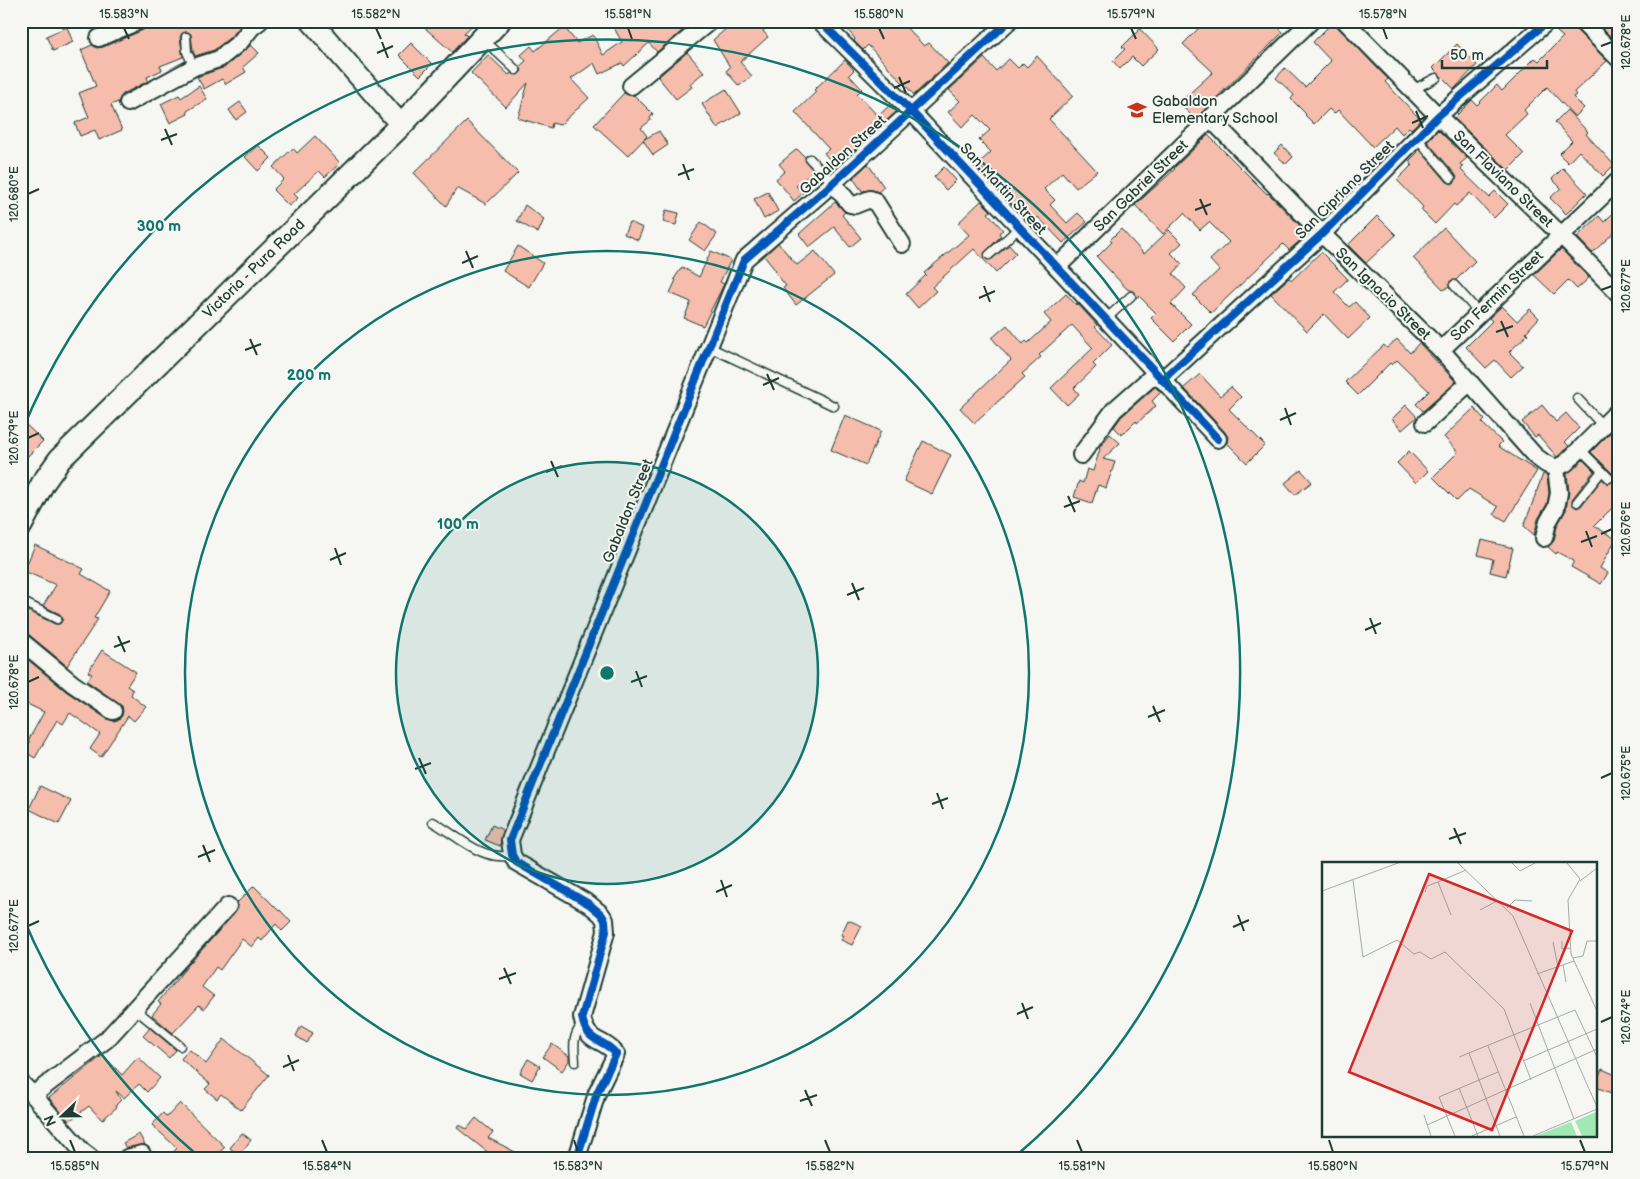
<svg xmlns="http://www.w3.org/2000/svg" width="1640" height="1179" font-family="'Balsamiq Sans',sans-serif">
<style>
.building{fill:#f6bdac;stroke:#1f3d34}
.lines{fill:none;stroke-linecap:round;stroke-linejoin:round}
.service-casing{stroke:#1f3d34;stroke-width:11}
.minor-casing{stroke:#1f3d34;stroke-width:20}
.tertiary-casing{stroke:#1f3d34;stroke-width:24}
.secondary-casing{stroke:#1f3d34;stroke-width:26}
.service{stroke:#f6f6f2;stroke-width:8}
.minor{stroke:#f6f6f2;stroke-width:16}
.tertiary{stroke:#f6f6f2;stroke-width:20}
.secondary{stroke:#f6f6f2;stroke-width:22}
.cycleway-casing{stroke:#f6f6f2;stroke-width:11}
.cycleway{stroke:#0057b8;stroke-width:8}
.ticks{fill:none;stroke:#1f3d34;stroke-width:2}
.ring{fill:none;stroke:#0f766e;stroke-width:2.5}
.labels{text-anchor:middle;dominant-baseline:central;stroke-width:4;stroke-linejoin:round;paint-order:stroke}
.poi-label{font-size:15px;fill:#1f3d34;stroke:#f6f6f2;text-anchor:start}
.street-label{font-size:15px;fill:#1f3d34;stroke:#f6f6f2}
.inset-road{fill:none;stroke:#a0aca6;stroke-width:1}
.view{fill:#d62828;fill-opacity:0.15;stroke:#d62828;stroke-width:2.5}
.inset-edge{fill:none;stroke:#1f3d34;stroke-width:2.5}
.centre{fill:#0f766e;stroke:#f6f6f2;stroke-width:2.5}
.ring-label{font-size:15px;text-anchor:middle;font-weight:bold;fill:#0f766e;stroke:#f6f6f2;stroke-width:4;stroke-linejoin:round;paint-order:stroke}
.neatline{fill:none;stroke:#1f3d34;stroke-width:2}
.ticks-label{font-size:12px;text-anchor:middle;fill:#1f3d34}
</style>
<rect width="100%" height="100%" fill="#f6f6f2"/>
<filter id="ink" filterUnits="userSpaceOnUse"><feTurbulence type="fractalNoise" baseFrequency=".02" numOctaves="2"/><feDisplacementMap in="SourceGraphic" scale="10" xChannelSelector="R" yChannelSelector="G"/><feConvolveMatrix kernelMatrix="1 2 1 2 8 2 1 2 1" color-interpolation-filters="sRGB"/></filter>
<g filter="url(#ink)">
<g class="building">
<path d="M93,21h20l-17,7z"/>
<path d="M149,21h95l-11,14 -19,15 -19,6 -2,-5 -2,-17 -3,-2 -6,1 -2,4 3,20 -23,9 2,4 -15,7 1,4 -25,13 -5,8 -7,3 11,25 -23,10 -4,-10 -15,6 -5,-13 14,-6 -10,-24 17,-7 -15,-36 11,-5 5,3 6,-1 40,-17 4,-3z"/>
<path d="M417,21h60l-13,12 3,3 -15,16z"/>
<path d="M610,21h84l-37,31 -8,-9 -25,23 -2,-3 -23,11 -5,-11 -23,16 18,19 -29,27 -8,-2 -1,5 -33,-10 10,-35 -22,24 -35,-34 17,-18 21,20 2,-2 7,2 4,-4 -2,-5 6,-5 -5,-6 10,-9 4,5 29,-24 13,16 16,-8 10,20 19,-13z"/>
<path d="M735,21h36l-8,10 5,6 -28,25 12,14 -13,10 -13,-15 4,-4 -17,-27z"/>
<path d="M841,21h59l24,25 5,-3 19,20 -34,32 -46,-50 -5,5 -9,-9 1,-2z"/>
<path d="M1206,21h66l11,11 -88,87 -16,-16 34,-31 -30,-28z"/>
<path d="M1568,21h3l3,7 33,33 -33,31 2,3 -3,2 11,11 -9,9 -28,-30 -23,23 3,4 -22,21 19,19 -16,16 -54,-52 18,-18 5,5 20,-20 5,6 33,-33 4,3 24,-24 -6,-5z"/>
<path d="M1595,21h24v24z"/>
<path d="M1333,22l55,57 -3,3 36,38 -10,9 -2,-2 -7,7 -7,-8 -22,21 -35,-37 -4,4 -5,-5 -15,15 -9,-9 1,-1 -15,-15 3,-4 -18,-17 9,-10 20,19 26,-26 -18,-19z"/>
<path d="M67,27l6,15 -20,9 -7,-15z"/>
<path d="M1140,29l19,20 -18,17 -9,-9 -12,12 -7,-8 12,-12 -3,-2z"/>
<path d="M411,43l21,21 -12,12 -21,-21z"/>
<path d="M1457,44l20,21 -23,24 -21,-21z"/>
<path d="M251,45l8,8 -16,14 3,5 -20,12 -4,-5 -18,10 -7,-12 28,-10z"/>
<path d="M687,52l17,20 -14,12 2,3 -16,12 -18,-22z"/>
<path d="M1037,56l36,40 -24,23 48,52 -21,17 -14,-16 -18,17 11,11 -5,5 17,18 11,-10 9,9 -24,21 -25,-26 -4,4 -16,-17 -3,3 -15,-15 2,-2 -24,-26 13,-12 -12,-12 11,-10 -15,-15 -13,12 -14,-15 12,-11 -11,-11 35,-32 12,13 13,-12 9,9 5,-5 4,4z"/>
<path d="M845,60l9,10 -5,5 13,14 -5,5 21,22 12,-11 7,6 -61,56 -12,-14 5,-4 -34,-37 21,-20 -2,-2z"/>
<path d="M199,86l8,13 -20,12 1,3 -18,9 -9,-19 18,-9 2,3z"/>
<path d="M726,89l15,24 -24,15 -15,-24z"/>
<path d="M624,93l4,2h6l19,19 -3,4 1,2 -10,8 6,8 -19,20 -34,-31z"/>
<path d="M240,102l7,10 -11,8 -7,-10z"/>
<path d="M1567,110l21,22 -2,2 28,31 -11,11 -24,-25 -11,12 -9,-9 13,-13 -17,-19z"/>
<path d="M467,121l51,52 -32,31 -29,-16 -11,18 -32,-33z"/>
<path d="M1438,130l29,28 -7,6 3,3 -2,3 28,27 6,-6 13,13 -14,14 -24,-25 -14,13 -2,-2 -19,20 -14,-14 2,-3 -26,-27 15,-15 -3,-4 11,-11 27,32 5,2 3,-2 2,-5 -2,-3 -28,-33z"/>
<path d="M659,131l9,14 -15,10 -10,-15z"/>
<path d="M1208,135l59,59 1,-1 40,41 -19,16 -6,-6 -72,69 -18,-18 26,-25 -9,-10 19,-18 -20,-20 -9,8 -16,-17 -21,21 -28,-29 40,-36 -1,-1z"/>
<path d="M315,136l25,27 -15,14 -6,-6 -25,23 4,4 -9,8 -16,-16 11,-11 -11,-12 20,-19 4,5z"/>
<path d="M258,145l13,13 -13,13 -13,-14z"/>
<path d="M1282,145l11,12 -7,7 -12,-11z"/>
<path d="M797,149l8,8 1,5 8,9 -18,15 7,7 -9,8 -18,-22 9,-8 -6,-7z"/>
<path d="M868,164l16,23 -6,5 -5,-2 -11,1 -9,-13z"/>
<path d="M944,167l12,13 -10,10 -12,-13z"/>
<path d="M1563,168l24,25 -21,21 -16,-16 11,-10 -9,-9z"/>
<path d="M768,192l10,19 -14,8 -10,-20z"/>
<path d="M981,201l10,10 -3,2 15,17 -4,3 2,3 -17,17 1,5 3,2 4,-1 17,-14 7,8 -20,20 -22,-24 -42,38 4,4 -18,17 -12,-14 20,-19 -2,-2 45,-38 -11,-12z"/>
<path d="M835,202l10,10 -3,3 19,23 -11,9 -16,-20 -25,20 -10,-13z"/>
<path d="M525,205l19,14 -6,14 -21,-12z"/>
<path d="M1619,207v21l-27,25 -15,-16 22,-21 5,6z"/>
<path d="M666,210l13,3 -3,12 -13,-3z"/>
<path d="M1377,216l19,19 -30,28 -18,-18z"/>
<path d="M629,222l14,6 -5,12 -14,-6z"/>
<path d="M701,222l16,12 -12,17 -16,-11z"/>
<path d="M1444,228l31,33 -19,19 -6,1 -1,5 -5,4 -31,-32z"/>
<path d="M1121,229l23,25 25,-24 13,13 -11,10 11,11 -9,10 13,14 -15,16 20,20 -17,17 -23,-23 5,-5 -17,-17 -3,2 -1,-6 -8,-3 -30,-32 15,-15 -2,-2z"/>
<path d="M778,243l19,22 18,-14 19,24 -38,30 -13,-17 3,-2 -11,-14 1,-1 -12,-15z"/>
<path d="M518,246l25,17 -14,24 -26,-16z"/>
<path d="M1561,249l28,29 -12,11 -9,-9 -14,14 -20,-19z"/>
<path d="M711,251l20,9 -11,22 4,2 -21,42 -19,-8 7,-16 -21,-9 6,-13 -2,-1 8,-12 17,10z"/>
<path d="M1321,252l26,26v2l-13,12 15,15 6,-5 15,16 -22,21 -24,-25 -17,17 -36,-37 18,-16 3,2z"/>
<path d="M1066,294l10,11 1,-2 20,22 -2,2 17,18 -19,19 3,3 -22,21 5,6 -12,11 -16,-17 42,-40 -21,-23 -33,30 2,2 -19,17 3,3 -51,46 -14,-15 51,-48 -19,-22 15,-13 16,19 3,-3 2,2 23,-21 -7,-8z"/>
<path d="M1502,306l15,15 13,-12 9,9 -13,14 2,2 -19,18 14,14 -12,11 -16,-17 -9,8 -20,-21 26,-26 -3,-3z"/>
<path d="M1397,339l13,14 9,-10 37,39 -33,29 -7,-7 13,-13 -32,-31 -5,5 -2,-2 -32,32 -13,-13 39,-37 3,3z"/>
<path d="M1200,374l20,22 11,-9 10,10 -12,12 36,36 -18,18 -20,-20 1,-6 -3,-5 -41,-44z"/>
<path d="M1155,387l6,5 -9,9 4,5 -19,17 -1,-2 -14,14 -8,-8 7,-10z"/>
<path d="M1406,405l11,12 -15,13 -10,-11z"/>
<path d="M1542,405l14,17 10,-9 13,15 -14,14 4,4 -12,11 -19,-22 -3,2 -13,-15z"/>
<path d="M1474,408l11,12 -3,3 20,19 -4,4 39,25 -31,50 -12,-7 4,-7 -29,-18 -12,12 -24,-24 25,-25 -14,-15z"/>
<path d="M845,415l36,16 -15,34 -35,-15z"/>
<path d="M21,420l22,21 -22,22z"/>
<path d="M1619,424v77l-25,25 22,13 -16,29 8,5 -7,11 -30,-17 3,-6 -17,-9 -1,2 -8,-7 6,-6 3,-15 9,-16 3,-18 -2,-18 16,-14 11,11 -22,28v5l5,4 4,-2 21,-27 6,5 6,-4 -1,-6 -22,-22z"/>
<path d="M1110,434l10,9 -17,16 12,3 -9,26 -8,-3 -6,18 -18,-6 5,-16 4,2 4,-14 6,2 7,-22 -1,-1z"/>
<path d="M923,441l28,14 -19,39 -28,-13z"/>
<path d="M1409,451l19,20 -12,12 -19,-20z"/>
<path d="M1301,470l11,12 -17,13 -10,-12z"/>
<path d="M1543,474l4,2 2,17 -2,11 -9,15 -4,16 -10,-9z"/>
<path d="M1482,540l31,8 -7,28 -16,-4 3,-13 -15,-4z"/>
<path d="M35,545l49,24 -3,5 29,17 -16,27 4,1 -31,47 -40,-33 -6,-2v-10l7,-10 27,13h5l3,-5 -3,-5 -17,-8 13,-21 -32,-14z"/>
<path d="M102,650l34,22 -9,14 6,4 -2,5 15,12 -12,14 -6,-5 -27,41 -11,-8 10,-15 -30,-21 -7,11 -6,-4 -22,38 -11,-7 6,-9 -2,-1 16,-29 -23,-11v-47l46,38 40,27 6,2 5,-1 4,-4 1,-5 -1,-5 -35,-25 5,-7 -4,-2z"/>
<path d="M40,786l31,15 -12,23 -30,-15z"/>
<path d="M492,825l11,5 -3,16 -15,-6z"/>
<path d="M254,886l25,25 1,-1 11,12 -9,9 -6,-7 -14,17 -3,-3 -7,9 -10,-8 -22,31 -4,-3 -14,20 12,9 -10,13 -5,-4 -26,28 -21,-18 9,-11 -3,-2 31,-38 46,-51 3,-5 -1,-7 1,1z"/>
<path d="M848,920l14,6 -10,19 -11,-5 2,-4 -2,-1z"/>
<path d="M301,1026l12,7 -6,10 -11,-7z"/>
<path d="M150,1028l26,22 -7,8 -26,-22z"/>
<path d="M224,1039l45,36 -28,35 -20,-16 -4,5 -12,-10 5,-5 -29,-25 8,-10 17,15z"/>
<path d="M552,1044l17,12v5l-7,10 -19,-14z"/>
<path d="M103,1055l19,20 16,-18 22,21 -13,14 -8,-8 -15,14 -8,-7 5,9 -5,5 1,2 -15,13 -13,-14 -20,15 -20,-23z"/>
<path d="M528,1059l12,7 -8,14 -12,-7z"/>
<path d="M1602,1069l16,7 -7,17 -15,-6v-5z"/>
<path d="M180,1103l45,44 -12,11h-45l9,-10 -25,-23 11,-12 4,4z"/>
<path d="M476,1118l17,14 -5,6 39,20h-32l-38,-30 2,-3 8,4z"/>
<path d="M242,1133l9,7 -12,15 -9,-7z"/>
<path d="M139,1134l6,11 -19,3 -3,-5z"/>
</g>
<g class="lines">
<g class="service-casing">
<g id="service">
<path d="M186,37l1,15 7,15"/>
<path d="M484,40l32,30"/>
<path d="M1412,90l24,-12"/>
<path d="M1417,138l34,40"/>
<path d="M810,159l23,24"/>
<path d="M989,255l31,-28"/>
<path d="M1454,285l25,28"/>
<path d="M1106,319l25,-23"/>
<path d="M709,347l125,59"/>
<path d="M1577,398l26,28"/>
<path d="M1580,449l29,29"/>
<path d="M1577,502l25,-31"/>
<path d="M21,601l36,18"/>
<path d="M433,822c25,14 49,40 79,33"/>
<path d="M135,1009l45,37"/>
<path d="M575,1062c-1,-17 -3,-24 7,-38"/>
</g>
</g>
<g class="minor-casing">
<g id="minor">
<path d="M820,21l91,90 307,328"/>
<path d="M1345,21l93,95 123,119 58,59"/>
<path d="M1581,21l38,38"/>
<path d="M99,38l40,-17"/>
<path d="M631,86l79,-65"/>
<path d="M128,103l66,-36 25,-8 21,-17 12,-15 8,-6"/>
<path d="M1211,119l111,115 119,116 94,106 11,8 10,4"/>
<path d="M833,183l17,21 5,1 15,-6 5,2 27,43"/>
<path d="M1057,267l254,-246"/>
<path d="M1441,350l178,-170"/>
<path d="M1162,380l160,-146 116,-118 110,-95"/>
<path d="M1425,423l45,-41"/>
<path d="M1081,455l33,-45 42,-37"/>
<path d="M1556,468l10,-5 53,-53"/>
<path d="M1544,538l4,-16 8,-14 3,-15 -3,-25"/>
<path d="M21,641l52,43 40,27"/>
<path d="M21,1083l12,12 74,-56 121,-133"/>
<path d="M33,1095l49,56 9,7"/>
<path d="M127,1158l15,-4"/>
<path d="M577,1158l20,-65 19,-39c-13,-17 -29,-9 -34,-37l24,-85 -1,-12 -4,-6 -12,-10 -73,-42 -4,-7 -2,-15 234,-580 89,-77 176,-162"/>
</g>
</g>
<g class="tertiary-casing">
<path id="tertiary" d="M311,21l90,104"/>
</g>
<g class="secondary-casing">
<path id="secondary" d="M21,525l22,-42 17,-24 341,-334 98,-104"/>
</g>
<use href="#service" class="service"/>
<use href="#minor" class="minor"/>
<use href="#tertiary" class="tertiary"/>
<use href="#secondary" class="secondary"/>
<g class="cycleway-casing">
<g id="cycleway">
<path d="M820,21l91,90 307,328"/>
<path d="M1162,380l160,-146 116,-118 110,-95"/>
<path d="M577,1158l20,-65 19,-39c-13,-17 -29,-9 -34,-37l24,-85 -1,-12 -4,-6 -12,-10 -73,-42 -4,-7 -2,-15 234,-580 89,-77 176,-162"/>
</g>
</g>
<use href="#cycleway" class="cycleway"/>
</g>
</g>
<path class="ticks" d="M124,28l5,11M376,28l5,11M628,28l4,11M879,28l5,11M1131,28l5,11M1383,28l4,11M382,42l6,16M1601,46l11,-4M377,53l16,-7M899,77l7,16M894,88l16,-7M1416,111l7,17M1412,123l16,-7M165,129l7,16M161,140l16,-6M683,164l6,16M678,175l16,-6M28,194l11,-5M1200,199l7,16M1195,210l16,-6M466,251l7,17M462,263l16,-7M984,286l6,16M1601,290l11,-4M979,298l16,-7M1501,321l7,16M1496,332l17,-6M250,339l7,16M245,350l16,-6M767,374l7,16M763,385l16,-7M1285,408l6,17M1280,420l16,-7M28,438l11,-5M551,461l7,16M546,472l16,-6M1068,496l7,16M1064,507l16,-6M1586,531l6,16M1601,534l11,-5M1581,542l16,-6M335,548l6,17M330,560l16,-7M852,583l7,17M847,595l17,-7M1370,618l6,16M1365,630l16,-7M118,636l7,16M114,647l16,-6M636,671l6,16M28,682l11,-5M631,682l16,-6M1153,706l7,16M1148,717l17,-7M419,758l7,16M415,769l16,-6M1601,778l11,-5M937,793l6,16M932,804l16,-6M1454,828l7,16M1449,839l17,-6M203,845l7,17M198,857l17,-7M721,880l6,17M716,892l16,-7M1238,915l6,16M28,926l11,-5M1233,927l16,-7M504,968l7,16M499,979l17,-6M1022,1003l6,16M1017,1014l16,-7M1601,1022l11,-5M288,1055l6,16M283,1067l16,-7M805,1090l7,16M800,1101l17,-6M70,1140l5,12M322,1140l5,12M574,1140l4,12M825,1140l5,12M1077,1140l5,12M1329,1140l4,12M1580,1140l5,12"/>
<circle cx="607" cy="673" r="211" fill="#0f766e" fill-opacity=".12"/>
<g class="ring">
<circle cx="607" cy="673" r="211"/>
<circle cx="607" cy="673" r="422"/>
<path d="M196 1154A633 633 0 0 1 22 915M22 431A633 633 0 1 1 1018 1154"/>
</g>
<defs>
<g id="school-bare" transform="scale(1.5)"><path d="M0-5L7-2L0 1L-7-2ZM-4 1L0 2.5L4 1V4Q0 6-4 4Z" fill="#c8321e" stroke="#f6f6f2" stroke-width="2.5" paint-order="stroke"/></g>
</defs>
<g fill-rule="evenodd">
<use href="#school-bare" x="1137" y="110"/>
</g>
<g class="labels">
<g class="poi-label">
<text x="1152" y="101">Gabaldon<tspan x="1152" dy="17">Elementary School</tspan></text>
</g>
<g class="street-label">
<text transform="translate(843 155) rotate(-42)">Gabaldon Street</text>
<text transform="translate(1503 179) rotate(44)">San Flaviano Street</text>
<text transform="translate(1141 186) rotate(-44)">San Gabriel Street</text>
<text transform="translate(1003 189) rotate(47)">San Martin Street</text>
<text transform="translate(1345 190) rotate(-45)">San Cipriano Street</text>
<text transform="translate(254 269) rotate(-44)">Victoria - Pura Road</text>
<text transform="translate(1383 294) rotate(44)">San Ignacio Street</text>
<text transform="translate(1497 296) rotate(-44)">San Fermin Street</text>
<text transform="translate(628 511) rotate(-68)">Gabaldon Street</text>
</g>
</g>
<g transform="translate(1322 862)">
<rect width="275" height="275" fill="#f6f6f2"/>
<path d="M274,250l1,24h-15l-7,-15zM249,260l6,14h-41z" fill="#a1e8b5"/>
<path class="inset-road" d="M136,1l55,53 84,191M190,1l8,8 15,-8M245,1l13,16 -12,21 3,54 26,57M31,18l10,77 34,-17 17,14 6,-2 11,7 14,-7 59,57 27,71M258,19l17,-13M0,29l76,-28M103,30l2,-6 11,-4M185,46l8,-8 17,1M158,48l17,-9M129,53l-13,-33 28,-12M240,79v8l8,-1M231,80l5,25M251,96l10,-2 4,-15h10M241,103l3,17M215,112l37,-13M208,141l44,116M166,184l36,90M147,191l31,83M137,195l116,-47 22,47M201,199l74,-32M137,226l19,48M117,235l59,-25M117,235l16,39M102,253l7,21M105,263l170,-76M150,274l44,-19M211,274l64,-27"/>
<path class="view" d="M107,12l143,57 -80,199 -143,-58z"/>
<rect width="275" height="275" class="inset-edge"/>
</g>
<circle cx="607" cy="673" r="8" class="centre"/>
<g class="ring-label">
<text x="159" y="231">300 m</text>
<text x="309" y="380">200 m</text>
<text x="458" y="529">100 m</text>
</g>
<rect width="1640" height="1179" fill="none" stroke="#f6f6f2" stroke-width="55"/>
<g transform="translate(62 1116) rotate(248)" stroke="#f6f6f2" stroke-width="4" paint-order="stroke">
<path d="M0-4L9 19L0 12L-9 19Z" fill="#1f3d34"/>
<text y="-8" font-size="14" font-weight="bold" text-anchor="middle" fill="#1f3d34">N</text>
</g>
<path d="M1442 60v8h105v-8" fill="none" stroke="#1f3d34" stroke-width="2.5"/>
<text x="1450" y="60" font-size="15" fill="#1f3d34" stroke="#f6f6f2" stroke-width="4" paint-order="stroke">50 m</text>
<rect x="28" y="28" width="1584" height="1124" class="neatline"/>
<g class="ticks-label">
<text x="124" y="18">15.583°N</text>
<text x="376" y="18">15.582°N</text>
<text x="628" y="18">15.581°N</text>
<text x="879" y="18">15.580°N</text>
<text x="1131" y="18">15.579°N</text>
<text x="1383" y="18">15.578°N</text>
<text transform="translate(1626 42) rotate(-90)" y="4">120.678°E</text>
<text transform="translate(14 194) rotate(-90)" y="4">120.680°E</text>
<text transform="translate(1626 286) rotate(-90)" y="4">120.677°E</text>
<text transform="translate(14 438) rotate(-90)" y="4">120.679°E</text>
<text transform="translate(1626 529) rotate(-90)" y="4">120.676°E</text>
<text transform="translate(14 682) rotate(-90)" y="4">120.678°E</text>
<text transform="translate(1626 773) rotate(-90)" y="4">120.675°E</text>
<text transform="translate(14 926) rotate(-90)" y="4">120.677°E</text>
<text transform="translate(1626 1017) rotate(-90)" y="4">120.674°E</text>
<text x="75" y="1170">15.585°N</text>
<text x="327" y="1170">15.584°N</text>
<text x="578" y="1170">15.583°N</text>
<text x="830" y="1170">15.582°N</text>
<text x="1082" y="1170">15.581°N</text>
<text x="1333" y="1170">15.580°N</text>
<text x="1585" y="1170">15.579°N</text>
</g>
</svg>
